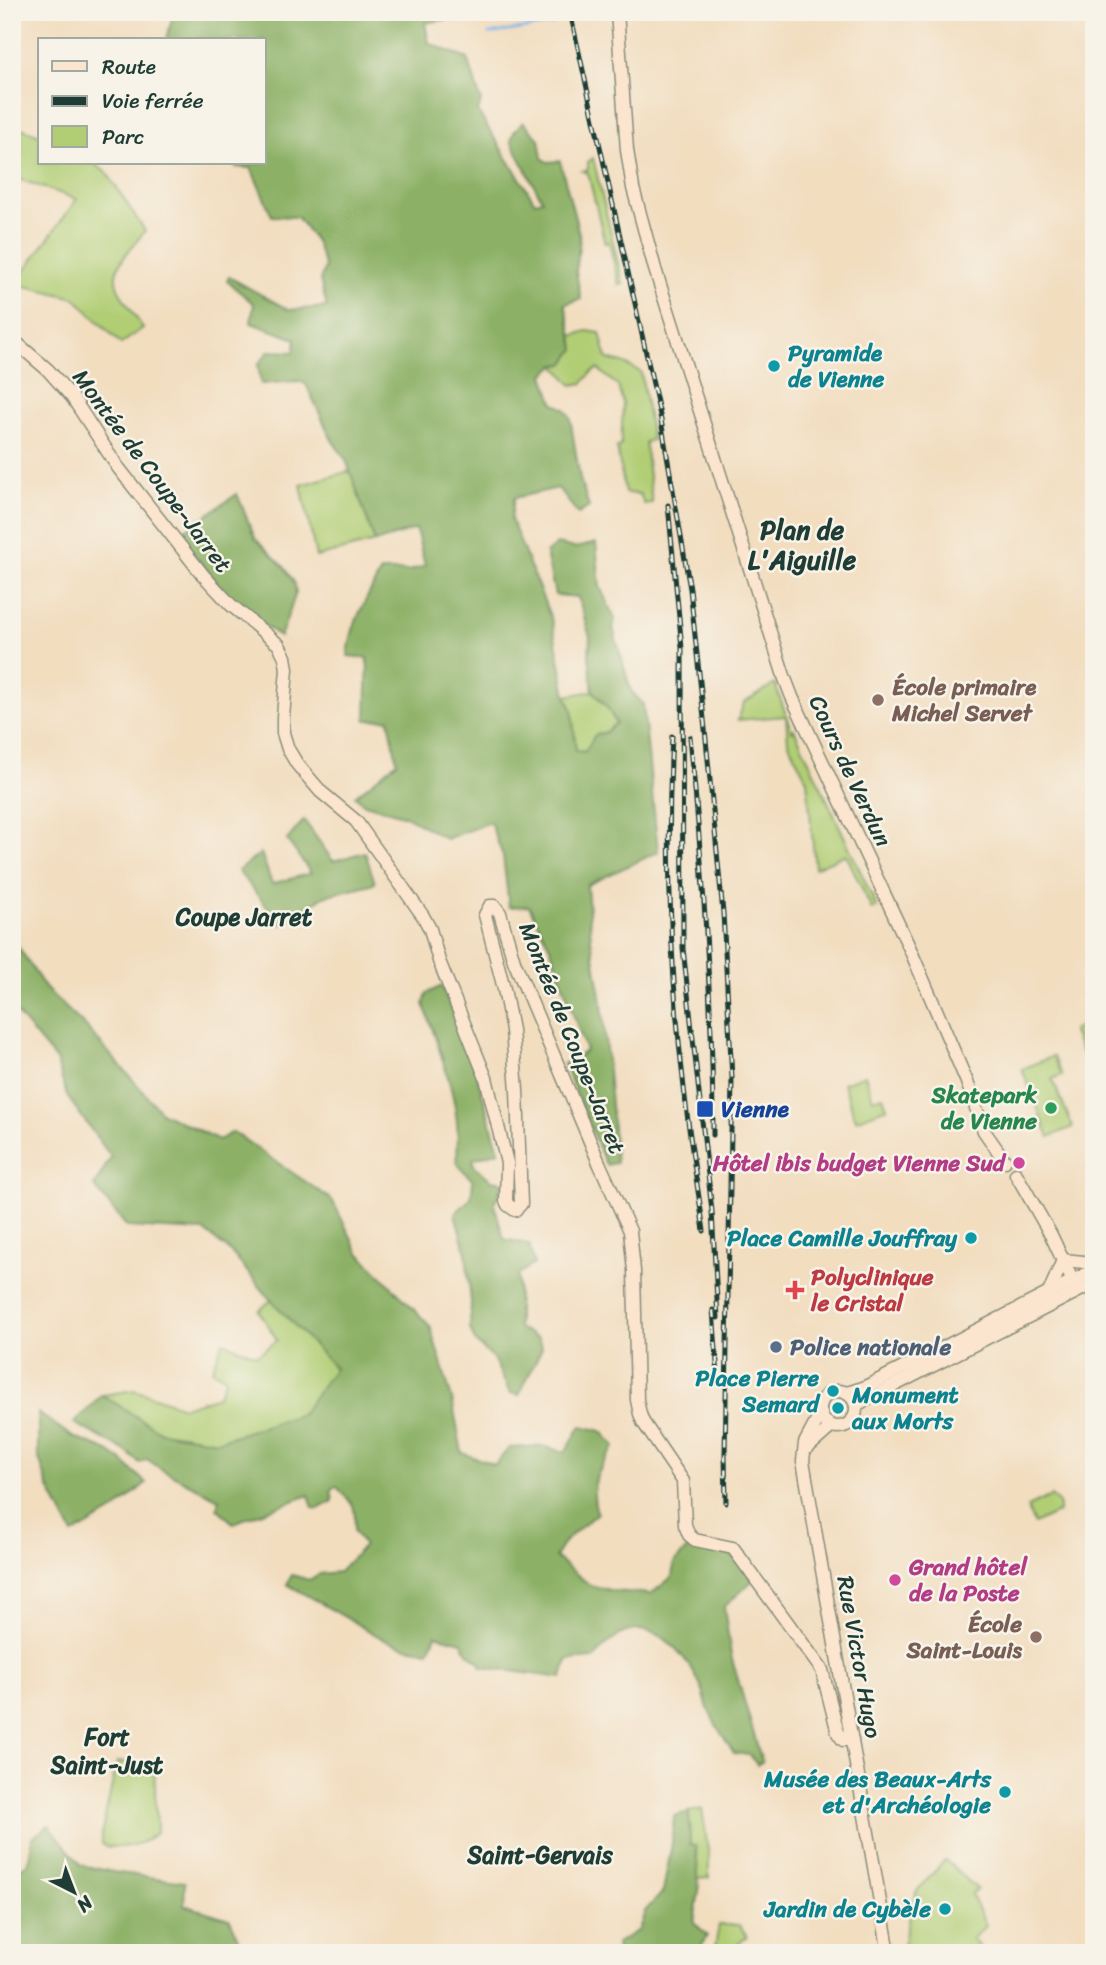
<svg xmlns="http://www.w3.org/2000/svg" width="1106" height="1965" font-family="Sriracha,sans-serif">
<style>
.green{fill:#b1ce75;stroke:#688654;stroke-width:2}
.forest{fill:#8cb166;stroke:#56774d;stroke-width:2}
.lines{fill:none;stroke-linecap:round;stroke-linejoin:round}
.stream{stroke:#7ab5ec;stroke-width:2.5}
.secondary-casing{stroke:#888d7a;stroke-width:15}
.secondary{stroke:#fce5cf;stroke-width:12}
.rail-casing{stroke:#1f3d34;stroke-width:5}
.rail{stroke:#f7f3e8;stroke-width:2.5;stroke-dasharray:8;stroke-linecap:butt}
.culture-dot{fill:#0f9aa8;stroke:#f7f3e8;stroke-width:2.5}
.education-dot{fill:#8d6e63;stroke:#f7f3e8;stroke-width:2.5}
.leisure-dot{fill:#2e9e5b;stroke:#f7f3e8;stroke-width:2.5}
.transit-dot{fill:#1a4fb4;stroke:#f7f3e8;stroke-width:2.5}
.hotel-dot{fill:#d1479c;stroke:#f7f3e8;stroke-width:2.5}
.health-dot{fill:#e0444e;stroke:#f7f3e8;stroke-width:2.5}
.service-dot{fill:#5c6f8a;stroke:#f7f3e8;stroke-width:2.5}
.labels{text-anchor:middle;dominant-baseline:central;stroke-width:5;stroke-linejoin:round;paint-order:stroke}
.culture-label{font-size:23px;font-weight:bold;fill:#0d838f;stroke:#f7f3e8;text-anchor:end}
.street-label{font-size:23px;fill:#1f3d34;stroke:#f7f3e8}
.education-label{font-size:23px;font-weight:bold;fill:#785e54;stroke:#f7f3e8;text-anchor:start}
.leisure-label{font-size:23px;font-weight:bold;fill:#27864d;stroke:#f7f3e8;text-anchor:end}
.transit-label{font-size:23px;font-weight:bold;fill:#164399;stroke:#f7f3e8;text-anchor:start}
.hotel-label{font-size:23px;font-weight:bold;fill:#b23c85;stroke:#f7f3e8;text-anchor:end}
.health-label{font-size:23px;font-weight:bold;fill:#be3a42;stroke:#f7f3e8;text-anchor:start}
.service-label{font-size:23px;font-weight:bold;fill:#4e5e75;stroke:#f7f3e8;text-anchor:start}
.neighbourhood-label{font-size:24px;font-weight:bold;fill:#1f3d34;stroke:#f7f3e8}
.quarter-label{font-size:26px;font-weight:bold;fill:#1f3d34;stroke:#f7f3e8}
</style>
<rect width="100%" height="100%" fill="#f7f3e8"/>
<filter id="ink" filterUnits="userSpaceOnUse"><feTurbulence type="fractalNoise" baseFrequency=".0143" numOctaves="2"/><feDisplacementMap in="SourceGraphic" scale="14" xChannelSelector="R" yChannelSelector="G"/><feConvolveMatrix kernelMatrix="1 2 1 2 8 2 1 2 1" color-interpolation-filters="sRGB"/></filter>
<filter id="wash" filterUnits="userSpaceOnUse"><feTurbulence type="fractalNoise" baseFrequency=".00686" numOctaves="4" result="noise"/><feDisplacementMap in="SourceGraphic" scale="28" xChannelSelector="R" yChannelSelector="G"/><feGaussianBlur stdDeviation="1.57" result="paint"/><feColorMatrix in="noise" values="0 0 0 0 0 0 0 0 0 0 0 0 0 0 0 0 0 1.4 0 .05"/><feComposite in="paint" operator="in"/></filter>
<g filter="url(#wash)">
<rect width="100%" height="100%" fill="#f2ddbf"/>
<g class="green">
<path d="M12,125l28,10v28h53l14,10 38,58c-41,49 -36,45 -2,97l-22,16 -46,-46 -54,-13 -9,9v-22l8,5 57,-78 -65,-22z"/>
<path d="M593,158l26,109 4,17 -4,1 -10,-43 -4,1 -17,-70 -5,-2 5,-1v-8z"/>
<path d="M587,331l13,2 7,26 16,4 18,9 11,68 -7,2 7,61 -8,1 -4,-10 -15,-1 -8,-46 4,-1 2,-42 -5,-18 -20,-17 -7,4 -8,10 -11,2 -17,-20 9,-1 11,-15 -3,-13z"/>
<path d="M350,471l25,71 -59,15 -15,-72z"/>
<path d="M775,684l17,47 2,-2 83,178 -5,3 -26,-56 -31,14 -8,-88 -19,-38 -2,-26 -48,4 6,-17z"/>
<path d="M593,691l14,16 9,16 -10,9 -11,3 -10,17 -9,-1 -4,-41 -6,-14z"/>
<path d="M1094,1022v58l-22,-50z"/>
<path d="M1053,1056l9,19 -10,4 21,48 -24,10 -27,-68z"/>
<path d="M865,1075l8,24 10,-3 4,12 -31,12 -13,-37z"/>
<path d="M271,1300l65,68 -34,46 -84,27 -57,-9 -59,-37 33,-5 48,17 35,-11 8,-18 -14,-8 11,-28 34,13 20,-15 -18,-29z"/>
<path d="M1051,1496l8,7v9l-25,12 -7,-17z"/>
<path d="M117,1762l37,2 3,66c-7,15 -42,21 -56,14v-9z"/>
<path d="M702,1809l7,47v22l-11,1 -2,-32 -6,-2 -1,-33z"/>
<path d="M945,1860l32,29 -6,5 15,31 -14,14 13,14h-84l15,-61z"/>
<path d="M719,1925h20l8,12 -21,16h-12z"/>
</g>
<g class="forest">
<path d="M174,12h292l2,4 -43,7 4,20 39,16 13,42 -3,11 57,90 7,-2 -31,-59 3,-9 9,-10 16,17 3,19 5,4 13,-1 20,76 -4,35 5,27 -16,5 10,45 -11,15 -9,1 -11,10 9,27 13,8 4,7 10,62 9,28 -11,7 -20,-26 -44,10 -3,21 41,102 14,74 6,15 4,41 9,1 10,-17 11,-3 10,-9 -9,-16 -14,-16 -4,-35 1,-19 -12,-40 -23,-2 -9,-42 11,-9 18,4 21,-5 4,44 15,32 -2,9 18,63 12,13 15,148 -71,33 4,54 11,63 14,161 -10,2 -42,-101 22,-13 -36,-104 -21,-41 -20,1 -6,-51 -13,-34 -44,17 -40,-23 -41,-12 -10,-8 42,-34 -8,-43 -23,1 2,-62 -20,-2c3,-35 18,-55 33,-85h28l16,-5 -9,-37 -41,13 -29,-82 -14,-20 -26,-56 -7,-3 -38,3 -3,-19 11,-14 25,1 2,-13 -45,-16 3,-19 -27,-23 2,-4 60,33 38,-3 -7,-27 5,-13 -9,-25 -19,-25 -25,-1 -21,-48 -15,-1 -5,-4h33v-123h-98z"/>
<path d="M237,494l18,44 30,30 10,16 1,9 -16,44 -32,-24 -26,-24 -44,-54z"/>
<path d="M304,820l29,41 32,-9 10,31 -51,13 -42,29 -44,-54 23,-18 11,31 39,-11 -24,-33z"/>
<path d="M12,937l34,52 40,38 76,86 57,27 14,-8 99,68 27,53 71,73 22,73 10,54 33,12 14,-17 33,-2 23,6 16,-26 20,5 14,15c-16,23 -27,38 -18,67l-32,28 -10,16 35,28 23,6 38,3 21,-17 2,-14 15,-16c13,5 28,1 40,7 9,5 17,18 24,26l-29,27 7,49 31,106 -5,3 -7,-10 -16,-2c-8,-13 -19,-27 -25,-42 -4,-10 -5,-21 -11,-31 -25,-46 -65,-74 -103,-22l-28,2 -5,18 -82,-11 1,-4 -14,-11 -5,-10 -26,-7 -7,16 -27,-5 -15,-5 -100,-57 5,-9 17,5 10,-6 20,-2 25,-26 -10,-15c3,-26 -1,-27 -18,-45l-5,3 2,12 -15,8 -5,-1 -4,-13 -76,28 -16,-15 2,-9 -58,-30 -14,-10 -7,4 -16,-13 -50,-27 28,-28 59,37 57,9 84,-27 33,-46 -64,-68 -40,-48 -27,-21 -77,-4 -33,-41 17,-29 -44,-61 -11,-36 -44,-52z"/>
<path d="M442,986l29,69 28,96 -26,8 1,6 17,15 13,2 -10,21 10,36 25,5 5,20 -16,10v54l20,10 4,10 -23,47 -9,-2 -17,-35 -17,-15 -6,-14 1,-27 -5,-49 -11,-39 16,-16 2,-17 -17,-19c9,-53 -16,-108 -32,-158l3,-11z"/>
<path d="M38,1413l35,24 35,14 13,9 25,23 -31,27 -42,24 -25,-48 -10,-31z"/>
<path d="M689,1812l1,33 6,1 3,45 -5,31 13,14 -10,17h-81l1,-10 22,-13 6,-19 18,-19 9,-49 2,-27z"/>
<path d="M49,1825l32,40 32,7 72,10 -1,23 46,14 10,23 29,11h-257v-80l17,-11 3,-24z"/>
</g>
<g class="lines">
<g class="stream">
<path d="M582,17l25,-4"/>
<path d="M489,34l65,-10"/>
</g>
</g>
</g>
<g filter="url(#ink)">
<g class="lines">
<g class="secondary-casing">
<g id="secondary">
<path d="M617,12l10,138 6,38 22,81 129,407 8,21 118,252 57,133 17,49 21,30"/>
<path d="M12,339l36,31 24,27 45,69 86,109 28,30 48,40 6,12 2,12 -4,48v16l5,16 9,15 24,28 35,29 67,95 7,13 9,32 47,117 21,85 -1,38 2,4 7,5 6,-6 -4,-114 -5,-60 -8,-41 -19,-74 5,-9h5l5,7 14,48 86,204 30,66 4,40 3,129 3,14 3,8 40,59 2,44 4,10 6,5 38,8 89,122 16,63 5,7h9"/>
<path d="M1016,1174l35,61 25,53"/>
<path d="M1063,1260l31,3"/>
<path d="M1048,1295l15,-35"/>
<circle cx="838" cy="1409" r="18"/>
<path d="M847,1393l16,-5 60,-30 171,-88"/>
<path d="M856,1405l238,-122"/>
<path d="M821,1413l-16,30 -2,18 86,492"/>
<path d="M807,1448l25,-22"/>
</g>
</g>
<use href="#secondary" class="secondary"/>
<g class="rail-casing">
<g id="rail">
<path d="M570,12l91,408 29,169 14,130 19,194 9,165 -7,377 1,48"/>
<path d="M668,505l14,143 1,300 29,263 6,107"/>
<path d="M672,736c-6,117 -2,235 12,352 5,47 13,95 20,143"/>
<path d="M690,737c13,132 23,265 23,398"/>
<path d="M713,1310l5,67"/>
</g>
</g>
<use href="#rail" class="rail"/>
</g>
</g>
<g class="culture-dot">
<circle cx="774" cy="366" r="7"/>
<circle cx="971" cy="1238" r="7"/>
<circle cx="833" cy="1391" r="7"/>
<circle cx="838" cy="1408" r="7"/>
<circle cx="1005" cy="1792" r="7"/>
<circle cx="945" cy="1909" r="7"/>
</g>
<g class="education-dot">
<circle cx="878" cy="700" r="7"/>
<circle cx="1036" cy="1637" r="7"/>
</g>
<circle class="leisure-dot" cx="1051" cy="1108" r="7"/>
<rect class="transit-dot" x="696" y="1100" width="18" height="18" rx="3.5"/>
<g class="hotel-dot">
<circle cx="1019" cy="1163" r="7"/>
<circle cx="895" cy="1580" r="7"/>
</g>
<path class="health-dot" d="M791.5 1279.5h7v7h7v7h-7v7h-7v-7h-7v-7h7z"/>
<circle class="service-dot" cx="776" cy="1347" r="7"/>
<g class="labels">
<g class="culture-label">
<text x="788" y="353" text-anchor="start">Pyramide<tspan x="788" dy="26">de Vienne</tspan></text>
<text x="957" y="1238">Place Camille Jouffray</text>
<text x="819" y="1378">Place Pierre<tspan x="819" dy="26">Semard</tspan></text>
<text x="852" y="1395" text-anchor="start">Monument<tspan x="852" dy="26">aux Morts</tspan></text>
<text x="991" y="1779">Musée des Beaux-Arts<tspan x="991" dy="26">et d'Archéologie</tspan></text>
<text x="931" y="1909">Jardin de Cybèle</text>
</g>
<g class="street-label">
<text transform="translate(152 471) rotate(53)">Montée de Coupe-Jarret</text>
<text transform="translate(850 771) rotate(65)">Cours de Verdun</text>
<text transform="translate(572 1038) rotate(68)">Montée de Coupe-Jarret</text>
<text transform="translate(859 1657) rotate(80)">Rue Victor Hugo</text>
</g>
<g class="education-label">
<text x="892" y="687">École primaire<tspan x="892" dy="26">Michel Servet</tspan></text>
<text x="1022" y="1624" text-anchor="end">École<tspan x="1022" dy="26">Saint-Louis</tspan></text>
</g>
<g class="leisure-label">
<text x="1037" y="1095">Skatepark<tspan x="1037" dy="26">de Vienne</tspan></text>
</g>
<g class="transit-label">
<text x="721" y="1109">Vienne</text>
</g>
<g class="hotel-label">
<text x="1005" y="1163">Hôtel ibis budget Vienne Sud</text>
<text x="909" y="1567" text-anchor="start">Grand hôtel<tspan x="909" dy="26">de la Poste</tspan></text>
</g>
<g class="health-label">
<text x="811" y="1277">Polyclinique<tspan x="811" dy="26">le Cristal</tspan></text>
</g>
<g class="service-label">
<text x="790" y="1347">Police nationale</text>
</g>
<g class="neighbourhood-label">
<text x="244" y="917">Coupe Jarret</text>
<text x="107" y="1737">Fort<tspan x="107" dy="28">Saint-Just</tspan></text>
<text x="540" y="1855">Saint-Gervais</text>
</g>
<g class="quarter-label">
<text x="802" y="530">Plan de<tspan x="802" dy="30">L'Aiguille</tspan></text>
</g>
</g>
<rect width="1106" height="1965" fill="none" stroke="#f7f3e8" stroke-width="42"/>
<rect x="38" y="38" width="228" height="126" fill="#f7f3e8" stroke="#a1aaa0" stroke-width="2"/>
<rect x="52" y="61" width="35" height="10" fill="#fce5cf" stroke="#a1aaa0" stroke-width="2"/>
<text x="102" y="74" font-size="21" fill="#1f3d34">Route</text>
<rect x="52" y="96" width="35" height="10" fill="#1f3d34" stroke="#a1aaa0" stroke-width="2"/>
<text x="102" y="108" font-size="21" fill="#1f3d34">Voie ferrée</text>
<rect x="52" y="126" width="35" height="21" fill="#b1ce75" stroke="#a1aaa0" stroke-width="2"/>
<text x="102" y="144" font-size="21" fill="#1f3d34">Parc</text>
<g transform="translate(74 1892) rotate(138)" stroke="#f7f3e8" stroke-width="5" paint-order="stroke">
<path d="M0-5L12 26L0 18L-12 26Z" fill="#1f3d34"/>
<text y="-10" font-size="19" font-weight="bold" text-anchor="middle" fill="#1f3d34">N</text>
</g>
</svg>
